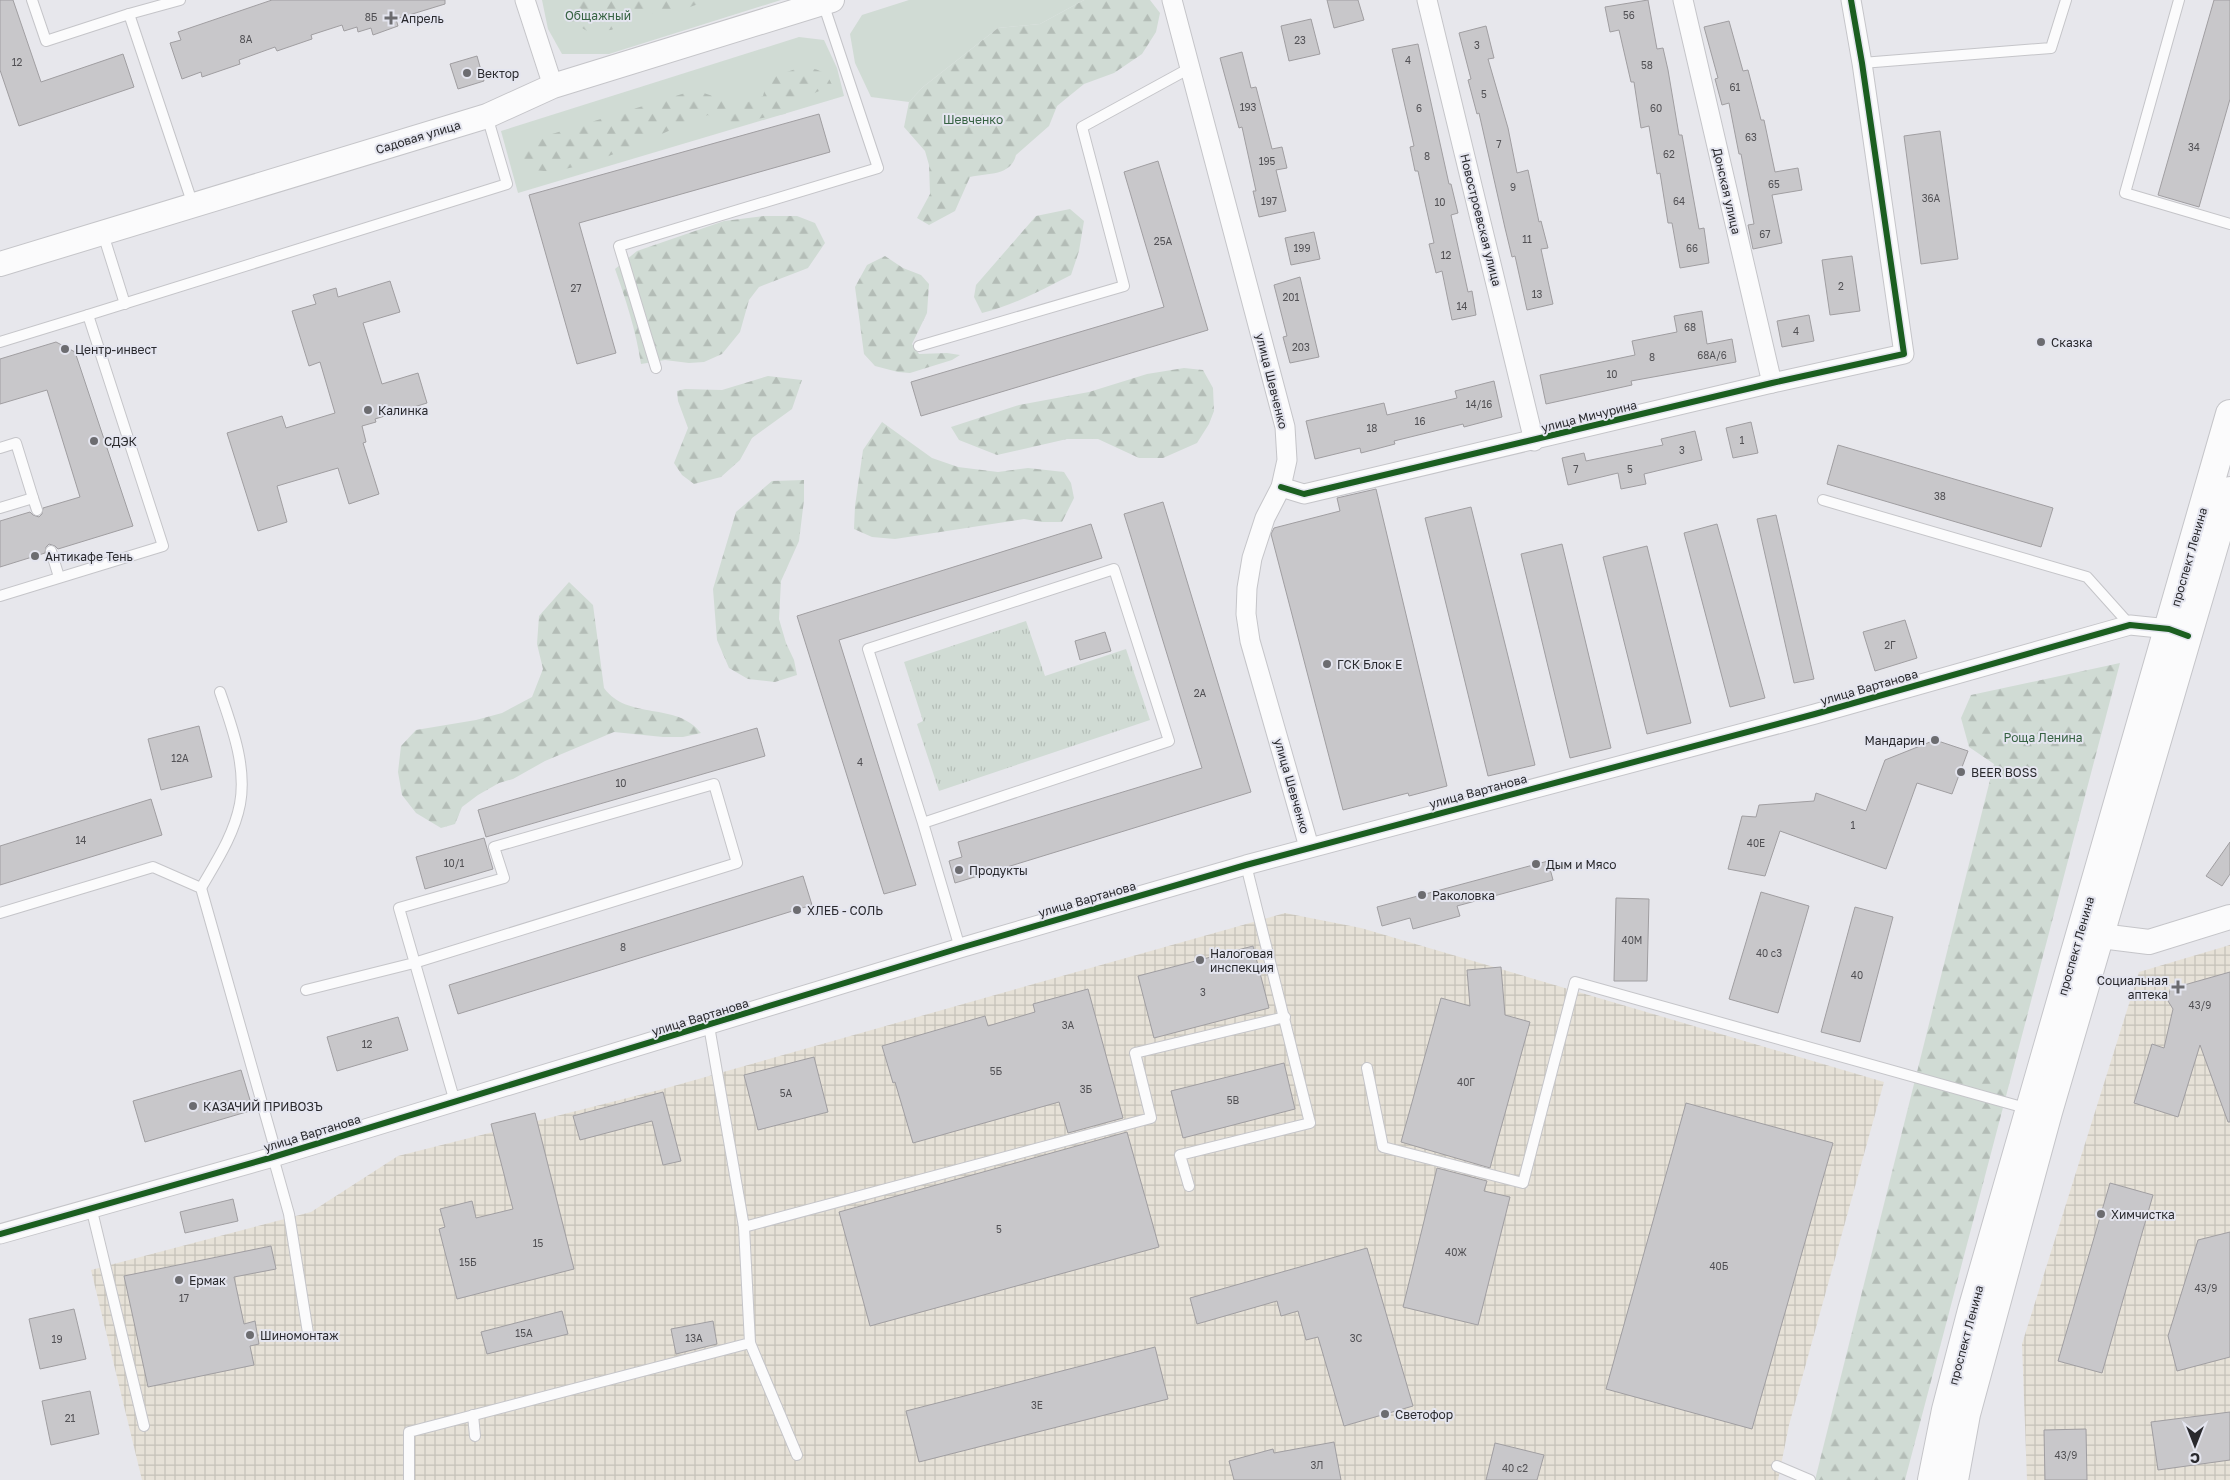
<svg xmlns="http://www.w3.org/2000/svg" width="2230" height="1480" font-family="'Golos Text',sans-serif">
<style>
.industrial{fill:url(#industrial-grid)}
.grass{fill:#d0dbd4}
.forest{fill:url(#forest-firs)}
.park{fill:url(#park-tufts)}
.building{fill:#c8c7ca;stroke:#a09ea1}
.lines{fill:none;stroke-linecap:round;stroke-linejoin:round}
.service-casing{stroke:#c5c5c9;stroke-width:12}
.minor-casing{stroke:#c5c5c9;stroke-width:21}
.tertiary-casing{stroke:#c5c5c9;stroke-width:26}
.secondary-casing{stroke:#c5c5c9;stroke-width:30}
.service{stroke:#fbfbfc;stroke-width:10}
.minor{stroke:#fbfbfc;stroke-width:19}
.tertiary{stroke:#fbfbfc;stroke-width:24}
.secondary{stroke:#fbfbfc;stroke-width:28}
.cycleway-casing{stroke:#e4e5ef;stroke-width:9}
.cycleway{stroke:#1b5e20;stroke-width:6}
.poi-dot{fill:#6c6c70;stroke:#e4e5ef;stroke-width:2}
.labels{text-anchor:middle;dominant-baseline:central;stroke-width:4;stroke-linejoin:round;paint-order:stroke}
.number-label{font-size:10px;fill:#515054}
.park-label{font-size:12px;fill:#366242;stroke:#e4e5ef}
.poi-label{font-size:12px;fill:#29292d;stroke:#e4e5ef;text-anchor:start}
.street-label{font-size:12px;fill:#29292d;stroke:#e4e5ef}
</style>
<defs>
<pattern id="industrial-grid" width="8" height="8" patternUnits="userSpaceOnUse" patternTransform="scale(1.25)"><rect width="8" height="8" fill="#e6e1d7"/><path d="M0 4h8M4 0v8" fill="none" stroke="#c5c1b9"/></pattern>
<pattern id="forest-firs" width="22" height="20" patternUnits="userSpaceOnUse" patternTransform="scale(1.25)"><rect width="22" height="20" fill="#d0dbd4"/><path d="M5 1l3.5 6h-7zM16 11l3.5 6h-7z" fill="#b3bcb6"/></pattern>
<pattern id="park-tufts" width="24" height="20" patternUnits="userSpaceOnUse" patternTransform="scale(1.25)"><rect width="24" height="20" fill="#d0dbd4"/><path d="M3 7l-1-3M5 7V3M7 7l1-3M15 17l-1-3M17 17v-4M19 17l1-3" fill="none" stroke="#b3bcb6"/></pattern>
</defs>
<rect width="100%" height="100%" fill="#e7e7ec"/>
<g class="industrial">
<path d="M1285,913l76,15 523,154 -95,343 -11,55h-1636l-51,-210 220,-58 87,-56 265,-67z"/>
<path d="M2230,945v535h-203l-5,-136 117,-372z"/>
</g>
<g class="grass">
<path d="M542,0h239l-172,54h-47l-14,-25z"/>
<path d="M909,0h175l-44,24 -42,4 -75,59 -14,15 -38,-5 -16,-34 -5,-29 12,-19z"/>
<path d="M799,37l25,3 13,28 7,28 -326,97 -17,-62z"/>
</g>
<g class="forest">
<path d="M576,0h134l-23,8 -36,6 -40,16 -24,1 -18,-11z"/>
<path d="M1084,0h66l10,13 -4,19 -14,22 -28,19 -30,11 -27,22 -8,20 -33,29c-5,21 -28,18 -46,22l-15,34 -26,14 -12,-7 13,-24 -1,-29 -4,-14 -21,-24 5,-25 14,-15 75,-59 42,-4z"/>
<path d="M802,67c14,2 25,3 30,18l-26,12 -21,17 -63,11 -14,-10c-50,18 -99,47 -153,56 -9,1 -19,-1 -28,-2l-13,-14 25,-17 156,-48 38,13h12l18,-7 5,-18z"/>
<path d="M1070,209l14,12 -5,30 -8,24c-29,15 -57,30 -89,38l-8,-16 2,-12 60,-69z"/>
<path d="M764,216h33l18,7 10,20 -17,25 -49,19 -10,13 -9,32 -18,22 -18,8 -15,1 -24,-3 -24,4c-5,-33 -15,-64 -26,-95l22,-18 87,-30z"/>
<path d="M885,256l18,12 18,7 8,9 -2,29 -15,31 7,10 28,-1 13,2 -8,5 -42,13 -12,-1 -23,-6 -11,-12 -9,-67 12,-22z"/>
<path d="M1184,368l19,2 10,18 1,23 -5,13 -12,19 -34,15h-24l-41,-19h-31l-70,16 -38,-15 -8,-13 68,-22 70,-13 58,-18z"/>
<path d="M768,376l34,4 -10,29 -40,29 -12,22 -19,17 -27,7 -12,-9 -8,-12 14,-35 -10,-27 -1,-10 8,-2 37,1z"/>
<path d="M882,422l50,36 26,9 40,5 30,-4 36,4 7,11 3,15 -12,24h-20l-18,-3 -129,20 -23,-2 -18,-8 1,-23 8,-56z"/>
<path d="M804,480v20l-5,41 -18,40 -2,38 7,24 8,17 3,15 -22,7 -27,-3 -19,-11 -12,-28 -4,-51 23,-77 36,-31z"/>
<path d="M569,582l24,23 11,83c24,33 72,13 97,45l-18,4h-20l-49,-5 -69,29 -32,18 -14,4 -21,12 -16,12 -7,17 -14,4 -25,-15 -14,-18 -4,-23 3,-26 15,-16 60,-10 26,-7 30,-16 11,-28 -6,-25 2,-28z"/>
<path d="M2120,663l-215,817h-90l179,-716 -25,-17 -8,-29 10,-23z"/>
</g>
<path class="park" d="M1026,621l19,55 81,-27 24,71 -211,71 -22,-67 6,-3 -19,-59z"/>
<g class="building">
<path d="M0,0h13l28,82 82,-28 11,33 -115,39 -19,-56z"/>
<path d="M272,0h173v4l-49,15 2,7 -25,9 -2,-7 -13,4 -1,-5 -13,4 -2,-6 -31,10 1,4 -35,12 -2,-4 -36,13 1,4 -38,13 -1,-5 -19,7 -12,-36 11,-3 -3,-8z"/>
<path d="M1327,0h31l6,20 -30,8z"/>
<path d="M1648,0l9,49 6,-1 5,22 11,65h3l17,94 5,-1 5,35 -29,5 -8,-45h-4l-8,-50 -3,1 -8,-48 -8,2 -7,-46h-3l-12,-52 -9,2 -5,-25z"/>
<path d="M2214,0h16v99l-31,108 -41,-12z"/>
<path d="M1311,19l9,35 -31,7 -8,-35z"/>
<path d="M1729,21l14,50 5,-1 13,50h3l11,52 23,-4 4,22 -30,5 10,48 -29,6 -5,-24 6,-1 -13,-70h-2l-10,-51 -7,2 -7,-26 3,-1 -14,-51z"/>
<path d="M1486,26l8,32 -6,1 20,69 9,45 11,-3 11,52 2,-1 7,27 -7,1 12,55 -26,6 -12,-54 -3,1 -7,-29 -26,-115 -2,1 -9,-34 3,-1 -12,-46z"/>
<path d="M1418,44l31,140h2l7,29 -7,2 17,77 4,-1 4,24 -24,5 -10,-49 -6,2 -7,-29 5,-1 -16,-72h-3l-5,-24 4,-1 -22,-97z"/>
<path d="M1242,52l9,36 5,-1 16,62 10,-2 5,21 -11,2 10,41 -27,6 -6,-26h3l-14,-64 -3,1 -19,-70z"/>
<path d="M477,56l7,25 -26,8 -8,-25z"/>
<path d="M819,114l11,38 -251,71 37,130 -39,11 -48,-169z"/>
<path d="M1940,131l18,128 -37,5 -17,-128z"/>
<path d="M1158,161l50,169 -287,86 -10,-34 253,-75 -40,-135z"/>
<path d="M1314,232l6,27 -29,6 -6,-27z"/>
<path d="M1852,256l8,55 -30,4 -8,-55z"/>
<path d="M1300,277l19,80 -29,6 -7,-26 4,-1 -13,-51z"/>
<path d="M390,281l10,31 -37,11 19,61 36,-11 9,30 -52,16 1,3 -14,4 4,16 -3,1 16,51 -30,10 -11,-36 -61,18 10,36 -29,9 -31,-98 55,-17 4,12 49,-15 -15,-51 -11,4 -17,-55 24,-7 -3,-9 23,-7 2,9z"/>
<path d="M1702,311l5,33 25,-5 4,23 -105,19 1,4 -86,19 -6,-29 95,-20 -3,-14 45,-9 -3,-16z"/>
<path d="M1809,315l5,26 -32,6 -5,-26z"/>
<path d="M56,342l19,10 58,174 -75,23 -3,-3 -6,-2 -3,3 -1,6 -45,14v-46l30,-9 3,3 6,2 3,-3 1,-6 37,-11 -33,-107 -47,14v-45z"/>
<path d="M1494,381l8,36 -38,10 -1,-3 -69,17 1,3 -34,9 -1,-5 -45,11 -9,-38 78,-18 3,12 70,-17 -2,-7z"/>
<path d="M1751,422l7,31 -25,5 -7,-30z"/>
<path d="M1695,431l7,29 -58,14 2,10 -25,5 -3,-16 -50,12 -6,-27 22,-5 2,8 77,-16 -2,-6z"/>
<path d="M1838,445l215,63 -12,39 -214,-63z"/>
<path d="M1376,489l71,297 -38,10 -1,-3 -65,17 -72,-276 3,-6 66,-17 -3,-13z"/>
<path d="M1163,502l88,290 -296,91 -6,-22 13,-4 -4,-15 244,-74 -78,-254z"/>
<path d="M1471,507l64,258 -47,11 -63,-258z"/>
<path d="M1776,515l38,164 -20,4 -37,-164z"/>
<path d="M1091,524l11,34 -263,82 77,245 -32,9 -87,-278z"/>
<path d="M1717,524l48,174 -35,9 -46,-174z"/>
<path d="M1562,544l49,204 -41,10 -49,-204z"/>
<path d="M1647,546l44,177 -44,11 -44,-177z"/>
<path d="M1905,620l12,38 -42,13 -12,-39z"/>
<path d="M1105,632l6,19 -31,9 -5,-19z"/>
<path d="M199,726l13,51 -51,13 -13,-51z"/>
<path d="M757,728l8,28 -279,81 -8,-27z"/>
<path d="M1935,740l33,11 -16,43 -35,-11 -31,86 -106,-38 -15,45 -37,-7 14,-53 14,1 3,-12 55,-4 2,-8 50,18 19,-51z"/>
<path d="M151,799l11,36 -162,50v-39z"/>
<path d="M484,838l9,31 -68,20 -9,-32z"/>
<path d="M2230,842v32l-8,12 -16,-10z"/>
<path d="M1548,861l5,19 -96,26 3,10 -47,13 -3,-11 -28,8 -5,-19z"/>
<path d="M803,876l9,29 -354,109 -9,-29z"/>
<path d="M1761,892l48,14 -31,107 -49,-14z"/>
<path d="M1616,898l33,1 -2,82h-33z"/>
<path d="M1855,907l38,10 -33,125 -39,-10z"/>
<path d="M1253,946l16,62 -115,30 -16,-62z"/>
<path d="M1501,967l4,48 25,7 -40,146 -89,-26 40,-144 29,8 -3,-36z"/>
<path d="M2230,972v150h-2l-28,-77 -22,72 -44,-14 18,-59 12,4 9,-39 -5,-8 2,-12z"/>
<path d="M1088,989l35,129 -55,15 -9,-31 -146,41 -18,-61 -2,1 -11,-37 103,-30 3,10 47,-14 -2,-8z"/>
<path d="M398,1017l10,33 -71,21 -10,-34z"/>
<path d="M814,1057l14,55 -70,18 -14,-55z"/>
<path d="M1284,1063l11,46 -112,29 -12,-47z"/>
<path d="M241,1070l12,40 -108,32 -12,-41z"/>
<path d="M663,1092l18,69 -18,4 -11,-44 -72,19 -7,-24z"/>
<path d="M1686,1103l147,40 -81,286 -146,-40z"/>
<path d="M535,1113l39,156 -117,30 -18,-70 6,-2 -5,-18 32,-8 4,17 37,-9 -22,-85z"/>
<path d="M1127,1132l32,115 -289,79 -31,-114z"/>
<path d="M1437,1168l50,13 -3,10 26,6 -32,128 -75,-18z"/>
<path d="M2110,1183l43,12 -51,178 -44,-12z"/>
<path d="M233,1199l5,22 -53,12 -5,-21z"/>
<path d="M2230,1232v125l-53,14 -9,-35 30,-96z"/>
<path d="M271,1246l5,23 -42,8 10,47 11,-3 4,23 -9,2 4,19 -106,22 -24,-111z"/>
<path d="M1367,1248l46,158 -69,20 -26,-89 -12,3 -8,-29 -17,5 -4,-15 -80,23 -7,-26z"/>
<path d="M74,1309l12,50 -46,10 -11,-50z"/>
<path d="M562,1311l6,23 -81,20 -6,-22z"/>
<path d="M713,1321l4,23 -41,10 -5,-25z"/>
<path d="M1155,1347l13,52 -249,63 -13,-51z"/>
<path d="M90,1391l9,43 -48,11 -9,-44z"/>
<path d="M2230,1412v48l-72,10 -7,-48z"/>
<path d="M2086,1429l1,51h-42l-1,-50z"/>
<path d="M1334,1442l7,38h-107l-5,-19 44,-12 1,4z"/>
<path d="M1495,1443l49,12 -7,25h-51z"/>
</g>
<g class="lines">
<g class="service-casing">
<g id="service">
<path d="M32,0l14,41 83,-27 64,191"/>
<path d="M2179,0l-54,193 105,31"/>
<path d="M129,14l51,-14"/>
<path d="M1862,63l189,-15 15,-48"/>
<path d="M103,234l22,70"/>
<path d="M88,315l419,-131 -20,-68"/>
<path d="M0,342l88,-27 75,231 -163,50"/>
<path d="M919,346l205,-60 -42,-159 108,-59"/>
<path d="M656,368l-37,-122 259,-78 -55,-165"/>
<path d="M0,448l16,-5 17,55 -33,10"/>
<path d="M33,498l4,12"/>
<path d="M1823,500l264,77 43,48"/>
<path d="M51,551l8,26"/>
<path d="M923,823l-55,-174 246,-80 55,172 -246,82 37,125"/>
<path d="M201,888c15,-26 33,-53 39,-84 7,-37 -8,-77 -20,-112"/>
<path d="M0,913l153,-46 48,21 76,268"/>
<path d="M306,990l108,-27 323,-100 -23,-79 -220,63 10,31 -105,30 56,194"/>
<path d="M709,1026l35,201 407,-109 -16,-65 150,-36"/>
<path d="M1367,1068l16,79 140,36 52,-201 454,127"/>
<path d="M273,1157l16,57 19,119"/>
<path d="M1189,1186l-9,-31 130,-32 -64,-258"/>
<path d="M91,1207l53,219"/>
<path d="M750,1343l47,112"/>
<path d="M473,1415l2,21"/>
<path d="M1777,1466l33,14"/>
<path d="M409,1480v-48l341,-89 -6,-116"/>
</g>
</g>
<g class="minor-casing">
<g id="minor">
<path d="M525,0l28,86"/>
<path d="M1172,0l113,427 2,33 -6,27 -16,31 -13,40 -5,30 -1,26 4,27 59,206"/>
<path d="M1427,0l107,441"/>
<path d="M1683,0l89,383"/>
<path d="M1281,487l23,7 468,-111 132,-29 -42,-291 -11,-63"/>
<path d="M0,1234l273,-77 687,-209 286,-83 569,-151 315,-89 39,4 9,3"/>
</g>
</g>
<g class="tertiary-casing">
<g id="tertiary">
<path d="M0,264l487,-148 66,-30 279,-86"/>
<path d="M2082,932l19,4 48,6 81,-25"/>
</g>
</g>
<g class="secondary-casing">
<g id="secondary">
<path d="M1932,1480l14,-70 26,-100 258,-896"/>
<path d="M1954,1480l12,-66 82,-302 182,-621"/>
</g>
</g>
<use href="#service" class="service"/>
<use href="#minor" class="minor"/>
<use href="#tertiary" class="tertiary"/>
<use href="#secondary" class="secondary"/>
<g class="cycleway-casing">
<g id="cycleway">
<path d="M1281,487l23,7 468,-111 132,-29 -42,-291 -11,-63"/>
<path d="M0,1234l273,-77 687,-209 286,-83 569,-151 315,-89 39,4 19,7"/>
</g>
</g>
<use href="#cycleway" class="cycleway"/>
</g>
<g class="poi-dot">
<path d="M388.5 10.5h5v5h5v5h-5v5h-5v-5h-5v-5h5z"/>
<circle cx="467" cy="73" r="5"/>
<circle cx="2041" cy="342" r="5"/>
<circle cx="65" cy="349" r="5"/>
<circle cx="368" cy="410" r="5"/>
<circle cx="94" cy="441" r="5"/>
<circle cx="35" cy="556" r="5"/>
<circle cx="1327" cy="664" r="5"/>
<circle cx="1935" cy="740" r="5"/>
<circle cx="1961" cy="772" r="5"/>
<circle cx="1536" cy="864" r="5"/>
<circle cx="959" cy="870" r="5"/>
<circle cx="1422" cy="895" r="5"/>
<circle cx="797" cy="910" r="5"/>
<circle cx="1200" cy="960" r="5"/>
<path d="M2175.5 979.5h5v5h5v5h-5v5h-5v-5h-5v-5h5z"/>
<circle cx="193" cy="1106" r="5"/>
<circle cx="2101" cy="1214" r="5"/>
<circle cx="179" cy="1280" r="5"/>
<circle cx="250" cy="1335" r="5"/>
<circle cx="1385" cy="1414" r="5"/>
</g>
<g class="labels">
<g class="number-label">
<text x="1629" y="15">56</text>
<text x="371" y="17">8Б</text>
<text x="246" y="39">8А</text>
<text x="1300" y="40">23</text>
<text x="1477" y="45">3</text>
<text x="1408" y="60">4</text>
<text x="17" y="62">12</text>
<text x="1647" y="65">58</text>
<text x="1735" y="87">61</text>
<text x="1484" y="94">5</text>
<text x="1248" y="107">193</text>
<text x="1419" y="108">6</text>
<text x="1656" y="108">60</text>
<text x="1751" y="137">63</text>
<text x="1499" y="144">7</text>
<text x="2194" y="147">34</text>
<text x="1669" y="154">62</text>
<text x="1427" y="156">8</text>
<text x="1267" y="161">195</text>
<text x="1774" y="184">65</text>
<text x="1513" y="187">9</text>
<text x="1931" y="198">36А</text>
<text x="1269" y="201">197</text>
<text x="1679" y="201">64</text>
<text x="1440" y="202">10</text>
<text x="1765" y="234">67</text>
<text x="1527" y="239">11</text>
<text x="1163" y="241">25А</text>
<text x="1302" y="248">199</text>
<text x="1692" y="248">66</text>
<text x="1446" y="255">12</text>
<text x="1841" y="286">2</text>
<text x="576" y="288">27</text>
<text x="1537" y="294">13</text>
<text x="1291" y="297">201</text>
<text x="1462" y="306">14</text>
<text x="1690" y="327">68</text>
<text x="1796" y="331">4</text>
<text x="1301" y="347">203</text>
<text x="1712" y="355">68А/6</text>
<text x="1652" y="357">8</text>
<text x="1612" y="374">10</text>
<text x="1479" y="404">14/16</text>
<text x="1420" y="421">16</text>
<text x="1372" y="428">18</text>
<text x="1742" y="440">1</text>
<text x="1682" y="450">3</text>
<text x="1576" y="469">7</text>
<text x="1630" y="469">5</text>
<text x="1940" y="496">38</text>
<text x="1890" y="645">2Г</text>
<text x="1200" y="693">2А</text>
<text x="180" y="758">12А</text>
<text x="860" y="762">4</text>
<text x="621" y="783">10</text>
<text x="1853" y="825">1</text>
<text x="81" y="840">14</text>
<text x="1756" y="843">40Е</text>
<text x="454" y="863">10/1</text>
<text x="1632" y="940">40М</text>
<text x="623" y="947">8</text>
<text x="1769" y="953">40 с3</text>
<text x="1857" y="975">40</text>
<text x="1203" y="992">3</text>
<text x="2200" y="1005">43/9</text>
<text x="1068" y="1025">3А</text>
<text x="367" y="1044">12</text>
<text x="996" y="1071">5Б</text>
<text x="1466" y="1082">40Г</text>
<text x="1086" y="1089">3Б</text>
<text x="786" y="1093">5А</text>
<text x="1233" y="1100">5В</text>
<text x="999" y="1229">5</text>
<text x="538" y="1243">15</text>
<text x="1456" y="1252">40Ж</text>
<text x="468" y="1262">15Б</text>
<text x="1719" y="1266">40Б</text>
<text x="2206" y="1288">43/9</text>
<text x="184" y="1298">17</text>
<text x="524" y="1333">15А</text>
<text x="694" y="1338">13А</text>
<text x="1356" y="1338">3С</text>
<text x="57" y="1339">19</text>
<text x="1037" y="1405">3Е</text>
<text x="70" y="1418">21</text>
<text x="2066" y="1455">43/9</text>
<text x="1317" y="1465">3Л</text>
<text x="1515" y="1468">40 с2</text>
</g>
<g class="park-label">
<text x="598" y="15">Общажный</text>
<text x="973" y="119">Шевченко</text>
<text x="2043" y="737">Роща Ленина</text>
</g>
<g class="poi-label">
<text x="401" y="18">Апрель</text>
<text x="477" y="73">Вектор</text>
<text x="2051" y="342">Сказка</text>
<text x="75" y="349">Центр-инвест</text>
<text x="378" y="410">Калинка</text>
<text x="104" y="441">СДЭК</text>
<text x="45" y="556">Антикафе Тень</text>
<text x="1337" y="664">ГСК Блок Е</text>
<text x="1925" y="740" text-anchor="end">Мандарин</text>
<text x="1971" y="772">BEER BOSS</text>
<text x="1546" y="864">Дым и Мясо</text>
<text x="969" y="870">Продукты</text>
<text x="1432" y="895">Раколовка</text>
<text x="807" y="910">ХЛЕБ - СОЛЬ</text>
<text x="1210" y="953">Налоговая<tspan x="1210" dy="14">инспекция</tspan></text>
<text x="2168" y="980" text-anchor="end">Социальная<tspan x="2168" dy="14">аптека</tspan></text>
<text x="203" y="1106">КАЗАЧИЙ ПРИВОЗЪ</text>
<text x="2111" y="1214">Химчистка</text>
<text x="189" y="1280">Ермак</text>
<text x="260" y="1335">Шиномонтаж</text>
<text x="1395" y="1414">Светофор</text>
</g>
<g class="street-label">
<text transform="translate(418 137) rotate(-17)">Садовая улица</text>
<text transform="translate(1727 191) rotate(77)">Донская улица</text>
<text transform="translate(1481 220) rotate(76)">Новостроевская улица</text>
<text transform="translate(1272 381) rotate(76)">улица Шевченко</text>
<text transform="translate(1589 416) rotate(-14)">улица Мичурина</text>
<text transform="translate(2189 557) rotate(-74)">проспект Ленина</text>
<text transform="translate(1869 687) rotate(-16)">улица Вартанова</text>
<text transform="translate(1292 786) rotate(74)">улица Шевченко</text>
<text transform="translate(1478 791) rotate(-15)">улица Вартанова</text>
<text transform="translate(1087 899) rotate(-16)">улица Вартанова</text>
<text transform="translate(2076 946) rotate(-74)">проспект Ленина</text>
<text transform="translate(700 1017) rotate(-17)">улица Вартанова</text>
<text transform="translate(312 1133) rotate(-17)">улица Вартанова</text>
<text transform="translate(1966 1335) rotate(-75)">проспект Ленина</text>
</g>
</g>
<g transform="translate(2195 1445) rotate(180)" stroke="#e4e5ef" stroke-width="4" paint-order="stroke">
<path d="M0-4L9 19L0 12L-9 19Z" fill="#29292d"/>
<text y="-8" font-size="14" font-weight="bold" text-anchor="middle" fill="#29292d">С</text>
</g>
</svg>
